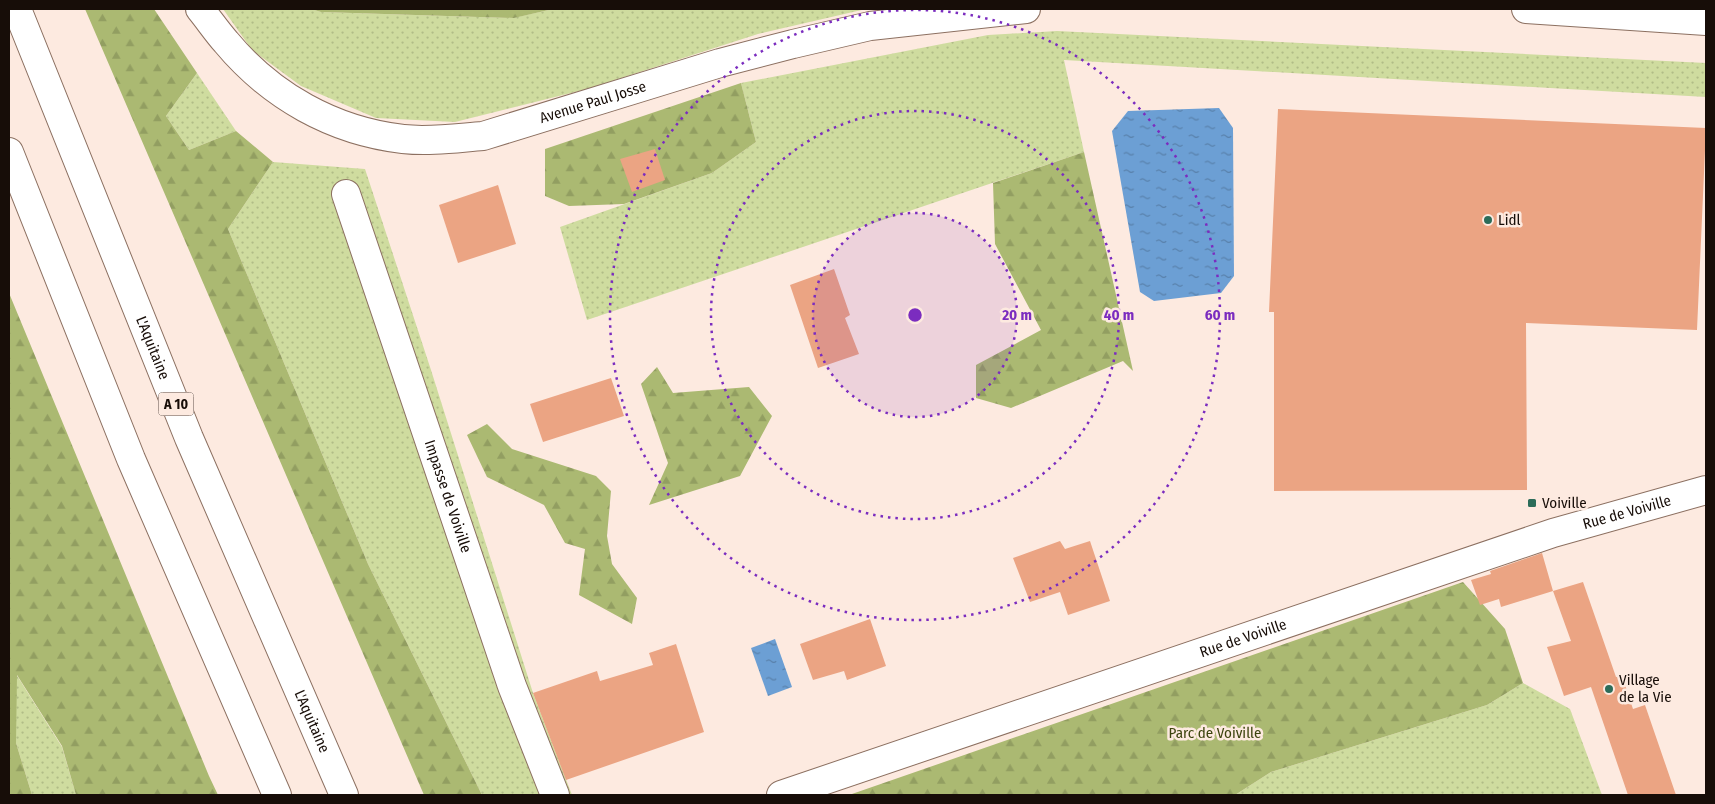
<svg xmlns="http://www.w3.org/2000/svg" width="1715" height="804" font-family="'Fira Sans Condensed',sans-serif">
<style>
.grass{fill:url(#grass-dots)}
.forest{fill:url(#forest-firs)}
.water{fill:url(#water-ripples)}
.building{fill:#eba483}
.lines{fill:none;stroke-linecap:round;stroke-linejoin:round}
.minor-casing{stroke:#8c7061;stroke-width:30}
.secondary-casing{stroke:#8c7061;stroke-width:30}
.primary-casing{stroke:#8c7061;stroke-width:30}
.motorway-casing{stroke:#8c7061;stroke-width:30}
.minor{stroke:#fff;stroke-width:28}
.secondary{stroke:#fff;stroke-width:28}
.primary{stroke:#fff;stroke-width:28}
.motorway{stroke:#fff;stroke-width:28}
.ring{fill:none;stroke:#7b2cbf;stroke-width:2.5;stroke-dasharray:2.5 5}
.poi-dot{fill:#2c6c59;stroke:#fdeae0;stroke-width:2}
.labels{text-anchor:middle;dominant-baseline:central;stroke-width:5;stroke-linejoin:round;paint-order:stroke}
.shield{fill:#fdeae0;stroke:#5c4f49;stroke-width:1}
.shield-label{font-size:14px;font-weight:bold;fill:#170d08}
.street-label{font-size:15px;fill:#170d08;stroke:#fdeae0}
.poi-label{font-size:15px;fill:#170d08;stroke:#fdeae0;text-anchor:start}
.park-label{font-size:15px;fill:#3c440e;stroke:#fdeae0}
.centre{fill:#7b2cbf;stroke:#fdeae0;stroke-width:2.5}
.ring-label{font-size:15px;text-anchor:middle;font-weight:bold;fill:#7b2cbf;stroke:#fdeae0;stroke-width:5;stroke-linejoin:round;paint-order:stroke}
</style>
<defs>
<pattern id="grass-dots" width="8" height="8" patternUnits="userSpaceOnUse" patternTransform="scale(1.25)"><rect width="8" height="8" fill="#cfdc9f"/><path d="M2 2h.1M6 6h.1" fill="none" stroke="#b1bc87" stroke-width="1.8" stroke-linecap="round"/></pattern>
<pattern id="forest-firs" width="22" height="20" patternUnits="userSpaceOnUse" patternTransform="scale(1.25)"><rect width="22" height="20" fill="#abb972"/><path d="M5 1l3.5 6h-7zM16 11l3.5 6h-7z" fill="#929e61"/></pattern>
<pattern id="water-ripples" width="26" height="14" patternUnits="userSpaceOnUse" patternTransform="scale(1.25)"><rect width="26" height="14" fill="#6c9fd4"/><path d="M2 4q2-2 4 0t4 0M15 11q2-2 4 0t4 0" fill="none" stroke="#5880aa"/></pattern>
</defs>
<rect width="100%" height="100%" fill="#fdeae0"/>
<g class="grass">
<path d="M223,9h88l10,3 192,6 40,-9h313l-108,25 -171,55 -132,33 -79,-4 -75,-32 -49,-36z"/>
<path d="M1057,31l649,32v34l-642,-37 20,92 -497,168 -27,-93 152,-54 44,-31 -15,-59 247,-48z"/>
<path d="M197,73l39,58 -47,19 -23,-34z"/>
<path d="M273,162l92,7 66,201 102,323 39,102h-90l-114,-231 -140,-335z"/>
<path d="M16,674l46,73 14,48h-44l-16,-52z"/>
<path d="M1523,683l47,26 32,86h-367l36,-23 216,-67z"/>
</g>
<g class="forest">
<path d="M85,9h69l43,64 -31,43 23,34 47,-19 37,31 -45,67 140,335 114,231h-58z"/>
<path d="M311,9h242l-39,9 -193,-6z"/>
<path d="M741,83l15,59 -44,31 -88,31 -55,2 -24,-10v-47z"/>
<path d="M1084,152l49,219 -10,-10 -112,47 -35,-10v-33l65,-35 -46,-86 -2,-61z"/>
<path d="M9,293l200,483 9,19h-142l-14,-49 -45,-71 -1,68 16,52h-22l-1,-4z"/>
<path d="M657,367l16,26 76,-6 23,29 -32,60 -91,29 19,-42 -27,-79z"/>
<path d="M487,424l25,25 84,27 15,15 -4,45 5,28 25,34 -5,26 -53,-29 6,-46 -20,-6 -21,-38 -57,-28 -20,-42z"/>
<path d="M1463,582l42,47 18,54 -36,22 -216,67 -36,23h-386z"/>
</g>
<g class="water">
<path d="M1219,108l14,20 1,148 -13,17 -67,8 -14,-9 -28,-161 16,-20z"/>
<path d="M775,639l17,48 -24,9 -17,-48z"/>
</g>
<g class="building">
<path d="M1278,109l428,19 -9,202 -171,-7 1,167 -253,1v-179h-5z"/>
<path d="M655,149l10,31 -33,12 -12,-33z"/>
<path d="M498,185l18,59 -58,19 -19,-58z"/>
<path d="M834,269l16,46 -5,3 14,36 -41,14 -28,-83z"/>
<path d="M611,378l13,38 -81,26 -13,-38z"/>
<path d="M1060,541l5,8 25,-8 20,60 -42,14 -8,-23 -30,10 -17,-44z"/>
<path d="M1542,553l11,38 -52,16 -2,-8 -19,6 -9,-25 20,-6 -1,-3z"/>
<path d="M1583,582l33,95 6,-1 11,33 12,-4 31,90h-48l-37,-108 -27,9 -17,-49 24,-6 -18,-50z"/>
<path d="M870,619l16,47 -39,14 -3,-9 -31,9 -13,-36z"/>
<path d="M676,644l28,88 -138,48 -33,-87 64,-22 3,10 53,-16 -4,-12z"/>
</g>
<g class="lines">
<g class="minor-casing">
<g id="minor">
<path id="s1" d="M346,194l166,492 43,109"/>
<path id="s2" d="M781,795l772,-262 153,-43"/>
</g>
</g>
<g class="secondary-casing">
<g id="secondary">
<path id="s3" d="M200,9c9,11 17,23 26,33 45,54 107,89 177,97 27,3 54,-1 80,-3l237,-73 73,-19 77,-18 156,-17"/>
</g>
</g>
<g class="primary-casing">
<path id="primary" d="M1526,9l180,12"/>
</g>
<g class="motorway-casing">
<g id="motorway">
<path id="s4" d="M17,9l172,429 155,357"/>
<path d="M9,152l122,307 146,336"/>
</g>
</g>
<use href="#minor" class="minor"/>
<use href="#secondary" class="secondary"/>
<use href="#primary" class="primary"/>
<use href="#motorway" class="motorway"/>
</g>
<circle cx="915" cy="315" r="102" fill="#7b2cbf" fill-opacity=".12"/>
<g class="ring">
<circle cx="915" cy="315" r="102"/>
<circle cx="915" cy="315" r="204"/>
<circle cx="915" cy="315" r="305"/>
</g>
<g class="poi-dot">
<circle cx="1488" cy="220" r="5"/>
<rect x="1527" y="498" width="10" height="10" rx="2.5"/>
<circle cx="1609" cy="689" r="5"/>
</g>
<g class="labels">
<rect class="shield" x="158.5" y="392.5" width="35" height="23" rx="4"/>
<g class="shield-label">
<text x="176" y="404">A 10</text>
</g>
<g class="street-label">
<text stroke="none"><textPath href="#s3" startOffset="444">Avenue Paul Josse</textPath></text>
<text stroke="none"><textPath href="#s4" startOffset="365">L'Aquitaine</textPath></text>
<text stroke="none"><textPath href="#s1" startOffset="319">Impasse de Voiville</textPath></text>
<text stroke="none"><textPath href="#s2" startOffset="892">Rue de Voiville</textPath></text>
<text stroke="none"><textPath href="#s2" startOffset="488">Rue de Voiville</textPath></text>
<text stroke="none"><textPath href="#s4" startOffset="771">L'Aquitaine</textPath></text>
</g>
<g class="poi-label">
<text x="1498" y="220">Lidl</text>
<text x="1542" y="503">Voiville</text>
<text x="1619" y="680">Village<tspan x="1619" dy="17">de la Vie</tspan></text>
</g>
<g class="park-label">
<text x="1215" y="733">Parc de Voiville</text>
</g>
</g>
<circle cx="915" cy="315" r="8" class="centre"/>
<g class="ring-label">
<text x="1017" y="320">20 m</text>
<text x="1119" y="320">40 m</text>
<text x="1220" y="320">60 m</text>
</g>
<rect width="1715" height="804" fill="none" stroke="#170d08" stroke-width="20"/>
</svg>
